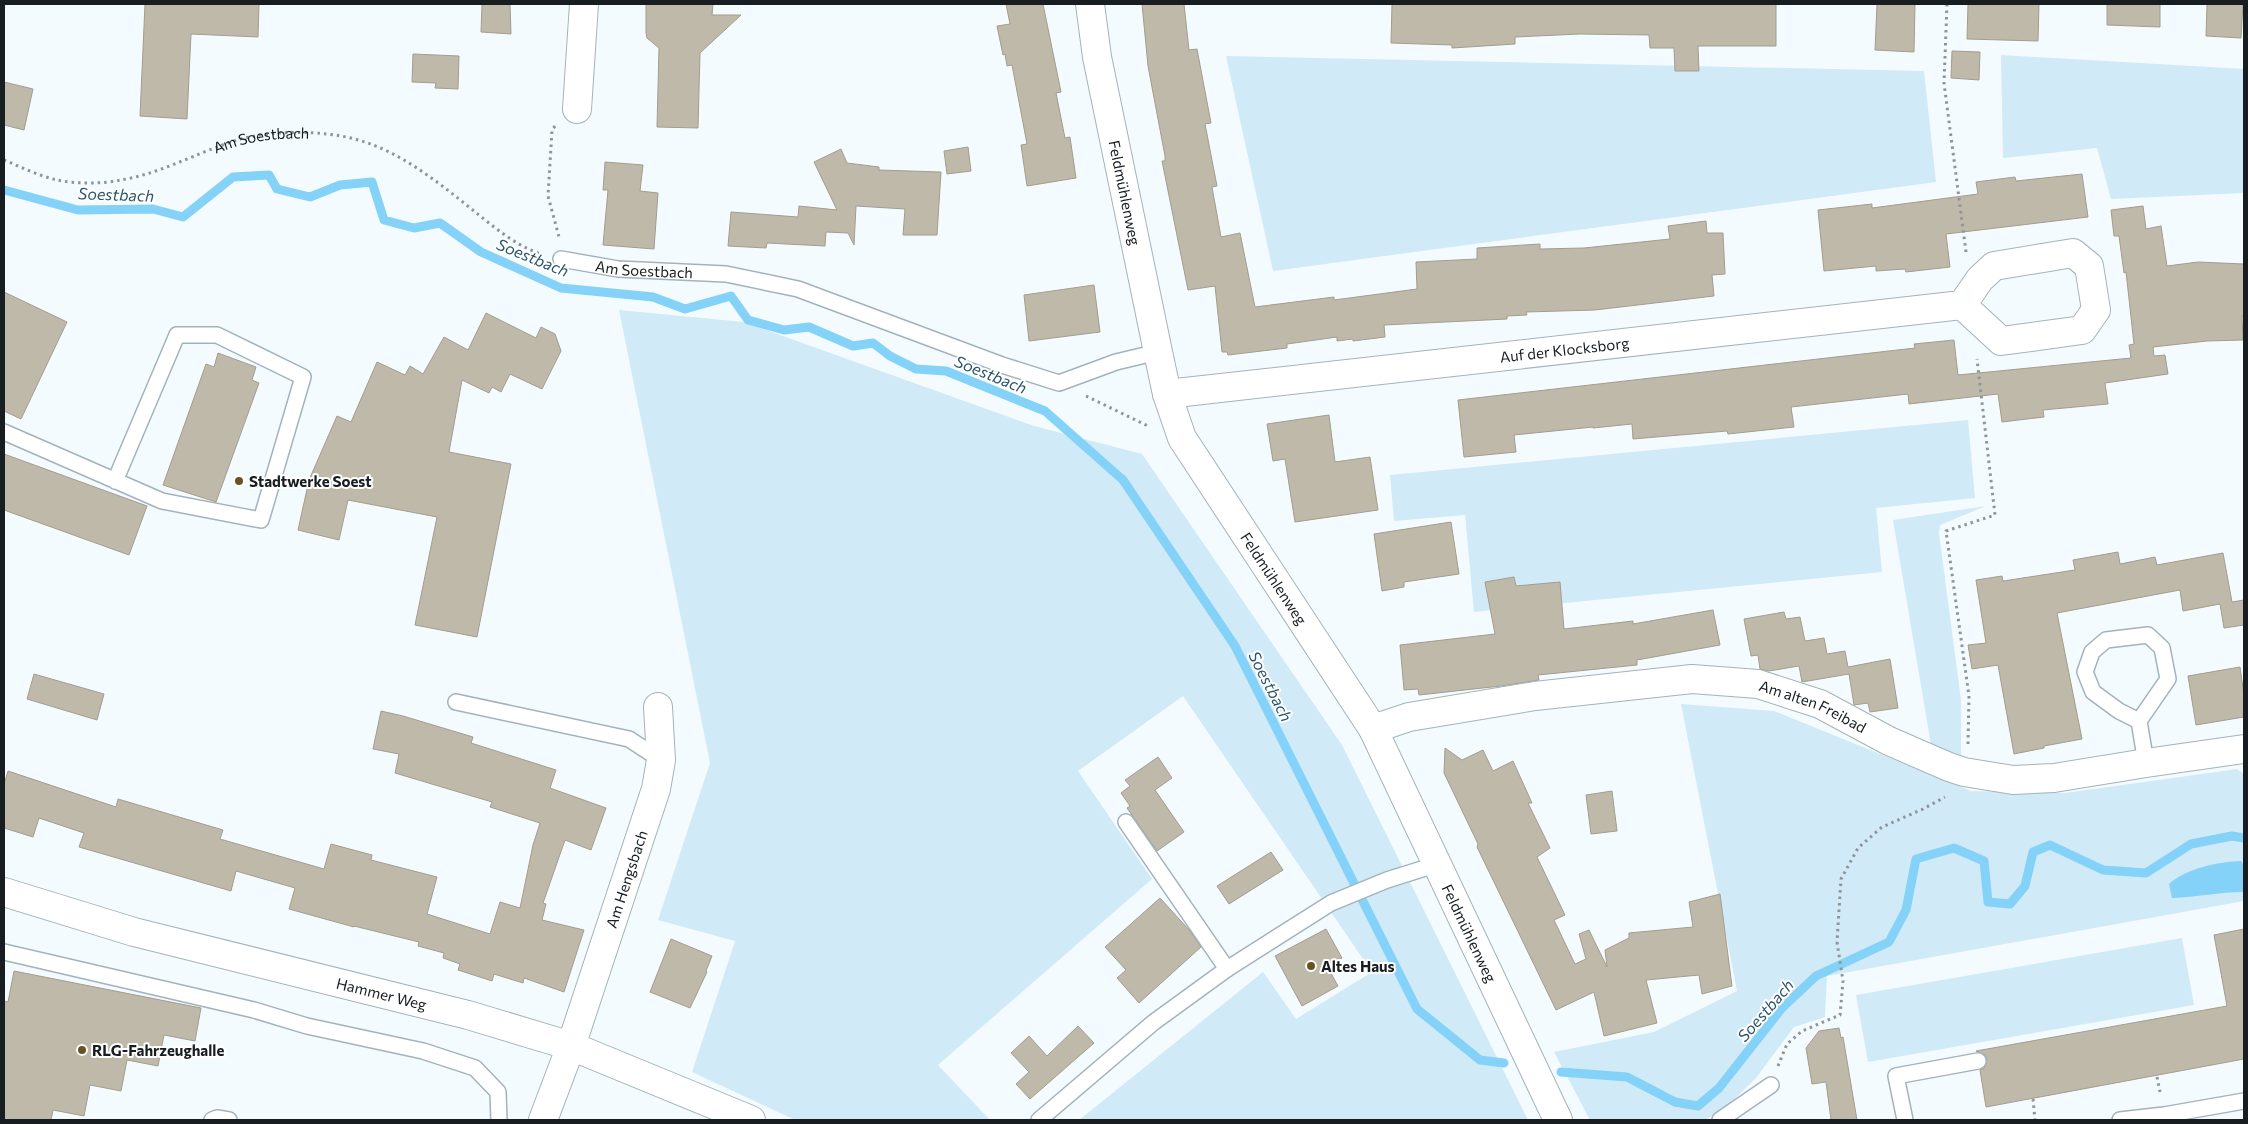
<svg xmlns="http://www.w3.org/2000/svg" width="2248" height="1124" font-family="Commissioner,sans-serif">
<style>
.green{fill:#d1eaf7}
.water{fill:#84d2f7}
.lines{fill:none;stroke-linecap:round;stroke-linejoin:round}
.stream{stroke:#84d2f7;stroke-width:9}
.building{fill:#bfb9aa;stroke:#a39d8f}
.service-casing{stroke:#a3b3bb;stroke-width:18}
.minor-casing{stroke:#a3b3bb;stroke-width:30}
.tertiary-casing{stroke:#a3b3bb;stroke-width:30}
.path{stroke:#8e9497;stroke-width:3;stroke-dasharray:2.5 4;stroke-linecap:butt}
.service{stroke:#fff;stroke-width:15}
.minor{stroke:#fff;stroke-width:28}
.tertiary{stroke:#fff;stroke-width:28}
.poi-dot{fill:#685422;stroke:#fff;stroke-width:2}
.labels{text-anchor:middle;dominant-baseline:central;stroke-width:4;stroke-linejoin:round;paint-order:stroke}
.street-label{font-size:15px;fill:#171d20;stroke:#fff}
.poi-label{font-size:15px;font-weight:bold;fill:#171d20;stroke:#fff;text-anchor:start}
.water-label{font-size:16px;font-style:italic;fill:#2b566a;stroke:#fff}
</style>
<rect width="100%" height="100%" fill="#f4fbfe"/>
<g class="green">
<path d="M2001,55l243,14v124l-133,6 -14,-51 -94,10z"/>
<path d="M1226,56l698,15 12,111 -663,89z"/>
<path d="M619,310l125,12 290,104 108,28 200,291 186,375h-449l184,-148 33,47 76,-47 -189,-276 -105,75 74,108 -214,186 52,55h-195l-103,-48 43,-131 -77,-21 52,-157z"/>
<path d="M1968,420l7,78 -99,10 6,64 -408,40 -9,-97 -71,6 -4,-46z"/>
<path d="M1986,506l-46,19 -1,8 22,167v59l-29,-8 -39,-231z"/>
<path d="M1681,704l93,7 197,80 94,2 172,-24 7,5v127l-417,75 -2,41 -31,10 -38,51 -33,32 -18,10h-115l-36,-68 100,-20 83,-41z"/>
<path d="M2182,938l12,67 -326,57 -12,-67z"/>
</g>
<path class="water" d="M2241,861l3,4v27c-24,0 -48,5 -72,6l-3,-14c18,-16 49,-22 72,-23z"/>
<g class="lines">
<g class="stream">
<path d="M4,190l74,20 75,-1 30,8 50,-40 36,-2 8,14 33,8 30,-12 32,-3 12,38 30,8 26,-5 41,29 80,36 92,9 32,12 46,-13 17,24 36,10 25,-3 44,19 20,-3 17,13 26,13 30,2 99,40 78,69 112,166 182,363 63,51 24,3"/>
<path d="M1561,1072l66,5 48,25 23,4 21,-18 63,-80 34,-32 73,-34 17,-32 10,-51 38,-11 30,13 4,41 22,2 15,-18 8,-34 17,-7 53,25 43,3 45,-29 41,-8 12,2"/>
</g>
</g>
<g class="building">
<path d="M145,4h114l-1,33 -67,-3 -4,85 -47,-3z"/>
<path d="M482,4h28l1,30 -30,-2z"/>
<path d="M646,4h67l-1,11h29l-41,38 -2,75 -41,-1 2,-79 -12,-10 -1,-5z"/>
<path d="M1006,4h37l18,88 -5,1 9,45 5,-1 6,41 -49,8 -6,-41 6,-1 -15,-79 -5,1 -2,-12 -2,1 -6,-29 13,-2z"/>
<path d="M1142,4h42l5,46 8,-1 14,74 -6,1 12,62 -5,1 9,50 19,-4 15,74 79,-10v3l83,-11 -1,-27 61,-3v-11l63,-4v5l44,-1 86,-9 -2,-13 38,-5 1,12h16l2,41 -13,1 2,21 -119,14 -69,2 1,3 -20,1v3l-123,6 1,12 -32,4v-2l-16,2v-4l-50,7v4l-59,7 -1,-3h-5l-7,-66 -27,4 -26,-129h3v-5l-17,-90z"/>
<path d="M1392,4h384v42h-78l1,25h-24l-1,-23h-24l-1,-13 -69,-1 -65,3v7l-63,4v-3l-61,-2z"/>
<path d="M1877,4h38l-1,48 -39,-2z"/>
<path d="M1968,4h71l-1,37 -71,-2z"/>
<path d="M2107,4h53v23l-53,-2z"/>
<path d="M2207,4h36l-2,34 -35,-2z"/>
<path d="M1952,51l28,1 -1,28 -28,-2z"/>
<path d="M413,54l46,2 -1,33 -23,-1 1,-5 -24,-1z"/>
<path d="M4,82l29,7 -9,41 -20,-5z"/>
<path d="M968,147l3,24 -24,3 -3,-23z"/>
<path d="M841,149l6,14 32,4v3l62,2 -4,63h-34l2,-26 -49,-3 -2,39 -6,-12 -22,-1 -1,14 -58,-3 -1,5 -38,-2 3,-34 67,5 1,-11 38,4 -23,-48z"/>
<path d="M605,162l38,3 -3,26 18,2 -4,56 -51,-4 5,-55h-5z"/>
<path d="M2082,174l6,43 -142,17 4,33 -44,5 -1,-3 -29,2v-5l-52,5 -6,-61 54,-6v4l106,-14 -2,-12 39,-5 1,4z"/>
<path d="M2143,206l3,23 15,-3 6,40 31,-4 46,2v52h-2l1,24 -36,1 -54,6 1,9 11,-1 3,19 -63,9 3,21 -65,6 1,7 -42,5 -4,-28 -89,10 -1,-10 -117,13 3,20 -66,7 -1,-3 -94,8 -1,-15 -39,4v-1l-79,8 2,17 -52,5 -6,-57 457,-52 -1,-4 40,-4 4,35 173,-17 -2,-13 5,-1 -8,-72 -2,1 -5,-37h-5l-3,-26z"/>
<path d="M1094,285l6,47 -71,9 -5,-46z"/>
<path d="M4,292l63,30 -46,97 -17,-8z"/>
<path d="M486,313l50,25 5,-11 14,7 6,17 -19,38 -32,-15 -9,18 -9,-5 -3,6 -27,-13 -13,72 62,12 -34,173 -62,-12 22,-108 -89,-17 -9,40 -41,-10 11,-50 28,-64 14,6 26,-60 28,13 5,-9 13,8 21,-37 24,13z"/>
<path d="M218,353l38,14 -4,13 7,3 -43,119 -53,-17 43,-121 8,3z"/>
<path d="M1329,415l6,47 35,-5 8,53 -83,12 -10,-63 -12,2 -6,-37z"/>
<path d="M4,454l143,52 -18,49 -125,-45z"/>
<path d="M1451,522l8,52 -55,8v5l-22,4 -8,-57z"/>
<path d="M2118,552l2,12 35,-7 2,8 66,-12 9,49 12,-2v25l-20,3 -4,-24 -37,7 -3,-21 -123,23 25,126 -38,7v2l-30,6 -16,-89 -26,4 -4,-24 18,-2 -10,-63 26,-4 1,5 72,-11 -2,-10z"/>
<path d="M1514,577l2,9 44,-4 4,47 69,-8v3l80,-14 7,35 -83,15v5l-99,10 1,5 -38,6 -82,9 -1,-6 -14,1 -4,-45 95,-11 -10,-52z"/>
<path d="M1784,612l2,7 14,-2 5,24 19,-3 3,16 18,-3 3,16 42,-8 8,49 -28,4 -2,-9 -14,2 -5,-31 -47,8 -3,-16 -30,5 -9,-2 -2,-14 -7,1 -7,-37z"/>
<path d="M2240,667l4,28v22l-48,8 -8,-49z"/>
<path d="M34,674l70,20 -7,26 -70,-21z"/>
<path d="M381,711l22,5 70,21 -2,6 85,27 -6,18 56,20 -15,42 -26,-10 -22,63 3,1 -4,16 42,10 -20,62 -40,-14 -1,5 -29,-9 -2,7 -34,-11 2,-6 -17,-6 1,-5 -26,-7 1,-4 -65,-16v1l-65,-18 6,-21 -59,-17 -5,20 -152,-44 5,-14 -45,-15 -6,19 -29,-9v-44l4,-13 108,36 2,-8 105,31 -3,9 104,30 7,-25 41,11 -1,5 66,17 -10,37 63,20 10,-32 20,6 13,-63 7,-22 -50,-16 2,-5 -97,-29 4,-19 -26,-5z"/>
<path d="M1445,748l17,12 21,-10 10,21 20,-10 19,42h-4l22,45 -13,9 28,58 -11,5 21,44 11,-5 -7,-25 10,-4 18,37 -2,-17 24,-12v-5l64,-6 -4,-25 31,-8 12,92 -30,8 -3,-19 -53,5 11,43 -53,13 -10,-44 -38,18 -79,-163 1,-3 -34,-71z"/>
<path d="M1158,757l14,21 -17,12 29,42 -27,19 -30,-43 3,-2 -9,-13 9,-7 -5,-6z"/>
<path d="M1612,791l5,40 -26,3 -5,-39z"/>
<path d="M1271,852l12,18 -54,34 -12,-18z"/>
<path d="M1160,898l30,33 11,16 -62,56 -22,-25 9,-8 -21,-23z"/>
<path d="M1326,929l16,29 -15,8 11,20 -36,20 -27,-50z"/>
<path d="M2244,929v130l-258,48 -6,-37 4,-2 3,-8 -2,-5 -9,-4 251,-45 -13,-71z"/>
<path d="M671,939l41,17 -6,15 1,1 -17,36 -40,-16z"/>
<path d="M14,971l187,37 -6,33 -31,-6 -6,31 -31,-6 -6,31 -31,-6 -6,31 -31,-6 -2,10h-47v-119l4,1z"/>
<path d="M1078,1026l16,17 -64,56 -14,-15 13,-12 -18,-19 18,-17 18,20z"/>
<path d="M1839,1028l2,10 2,-1 14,83h-26l-5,-38 -14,2 -6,-36 13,-17z"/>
</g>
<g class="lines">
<g class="service-casing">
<g id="service">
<path id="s2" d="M561,259l57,10 108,5 72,15 204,76 57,18 57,-21 42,-10"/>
<path d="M4,432l158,69 99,19 42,-143 -86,-42h-40l-62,146"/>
<path d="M456,702l173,37 32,21"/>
<path d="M2139,721l29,-42 -6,-31 -14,-13 -42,5 -14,12 -7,20 8,20 26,19 20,10 7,42"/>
<path d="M1126,822l101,147"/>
<path d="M4,952l250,58 53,16 116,25 52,17 23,24 1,28"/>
<path d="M212,1120l5,-2 12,2"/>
<path d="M1039,1120l115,-98 73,-53 104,-66 56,-23 51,-16"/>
<path d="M1720,1120l51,-35"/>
<path d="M1905,1120l-9,-44 82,-15"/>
<path d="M2120,1120l44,-5 80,-14"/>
</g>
</g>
<g class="minor-casing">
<g id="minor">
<path id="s3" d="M1090,4l7,53 61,295 9,42 15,44 191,291 185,391"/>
<path d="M577,109l7,-105"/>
<path id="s4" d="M1167,394l795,-89 39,36 81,-11 14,-20 -7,-44 -16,-13 -79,13 -14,13 -18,26"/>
<path id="s5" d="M1373,729l36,-12 126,-21 157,-17 66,5 62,20 69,37 60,26 15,5 49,8 41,-2 92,-15 98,-14"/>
<path id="s6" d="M543,1120l28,-74 85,-257 5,-29 -3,-53"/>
</g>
</g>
<g class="tertiary-casing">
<g id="tertiary">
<path id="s7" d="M4,892l130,40 334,83 103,31 180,74"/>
</g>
</g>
<g class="path">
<path d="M1947,4l-3,79 22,169"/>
<path d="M555,126l-3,4 -4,66 11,41"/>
<path id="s1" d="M4,160c17,7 35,16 53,20 19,4 45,4 64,0 37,-6 72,-25 107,-37 33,-12 79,-13 113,-7 52,9 93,43 133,75 20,16 42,35 67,43"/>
<path d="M1086,396l62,30"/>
<path d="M1968,744l1,-48 -23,-165 49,-16 -18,-156"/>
<path d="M1778,1066l9,-22 15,-13 38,-16 3,-34 -6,-39 4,-63 17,-31 24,-21 41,-18 22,-12"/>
<path d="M2157,1077l3,15"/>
<path d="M2033,1099l2,21"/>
</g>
<use href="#service" class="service"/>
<use href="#minor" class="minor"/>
<use href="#tertiary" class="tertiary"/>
</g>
<g class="poi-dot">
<circle cx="239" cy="481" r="5"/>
<circle cx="1311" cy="966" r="5"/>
<circle cx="82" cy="1050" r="5"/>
</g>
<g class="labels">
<g class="street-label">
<text stroke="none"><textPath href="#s1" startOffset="268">Am Soestbach</textPath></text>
<text stroke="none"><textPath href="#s3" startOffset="192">Feldmühlenweg</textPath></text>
<text stroke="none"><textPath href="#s2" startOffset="84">Am Soestbach</textPath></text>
<text stroke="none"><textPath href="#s4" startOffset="400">Auf der Klocksborg</textPath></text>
<text stroke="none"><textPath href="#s3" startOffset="612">Feldmühlenweg</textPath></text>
<text stroke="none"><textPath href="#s5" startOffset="449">Am alten Freibad</textPath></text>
<text stroke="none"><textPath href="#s6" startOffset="255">Am Hengsbach</textPath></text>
<text stroke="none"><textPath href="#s3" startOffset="1018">Feldmühlenweg</textPath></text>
<text stroke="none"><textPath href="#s7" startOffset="391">Hammer Weg</textPath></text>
</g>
<g class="poi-label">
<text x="249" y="481">Stadtwerke Soest</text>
<text x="1321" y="966">Altes Haus</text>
<text x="92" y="1050">RLG-Fahrzeughalle</text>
</g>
<g class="water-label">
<text transform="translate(116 194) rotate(2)">Soestbach</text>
<text transform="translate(533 257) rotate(22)">Soestbach</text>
<text transform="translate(991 374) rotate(22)">Soestbach</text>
<text transform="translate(1271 686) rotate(63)">Soestbach</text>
<text transform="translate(1765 1010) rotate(-49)">Soestbach</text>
</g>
</g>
<rect width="2248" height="1124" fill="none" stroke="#171d20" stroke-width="10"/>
</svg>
